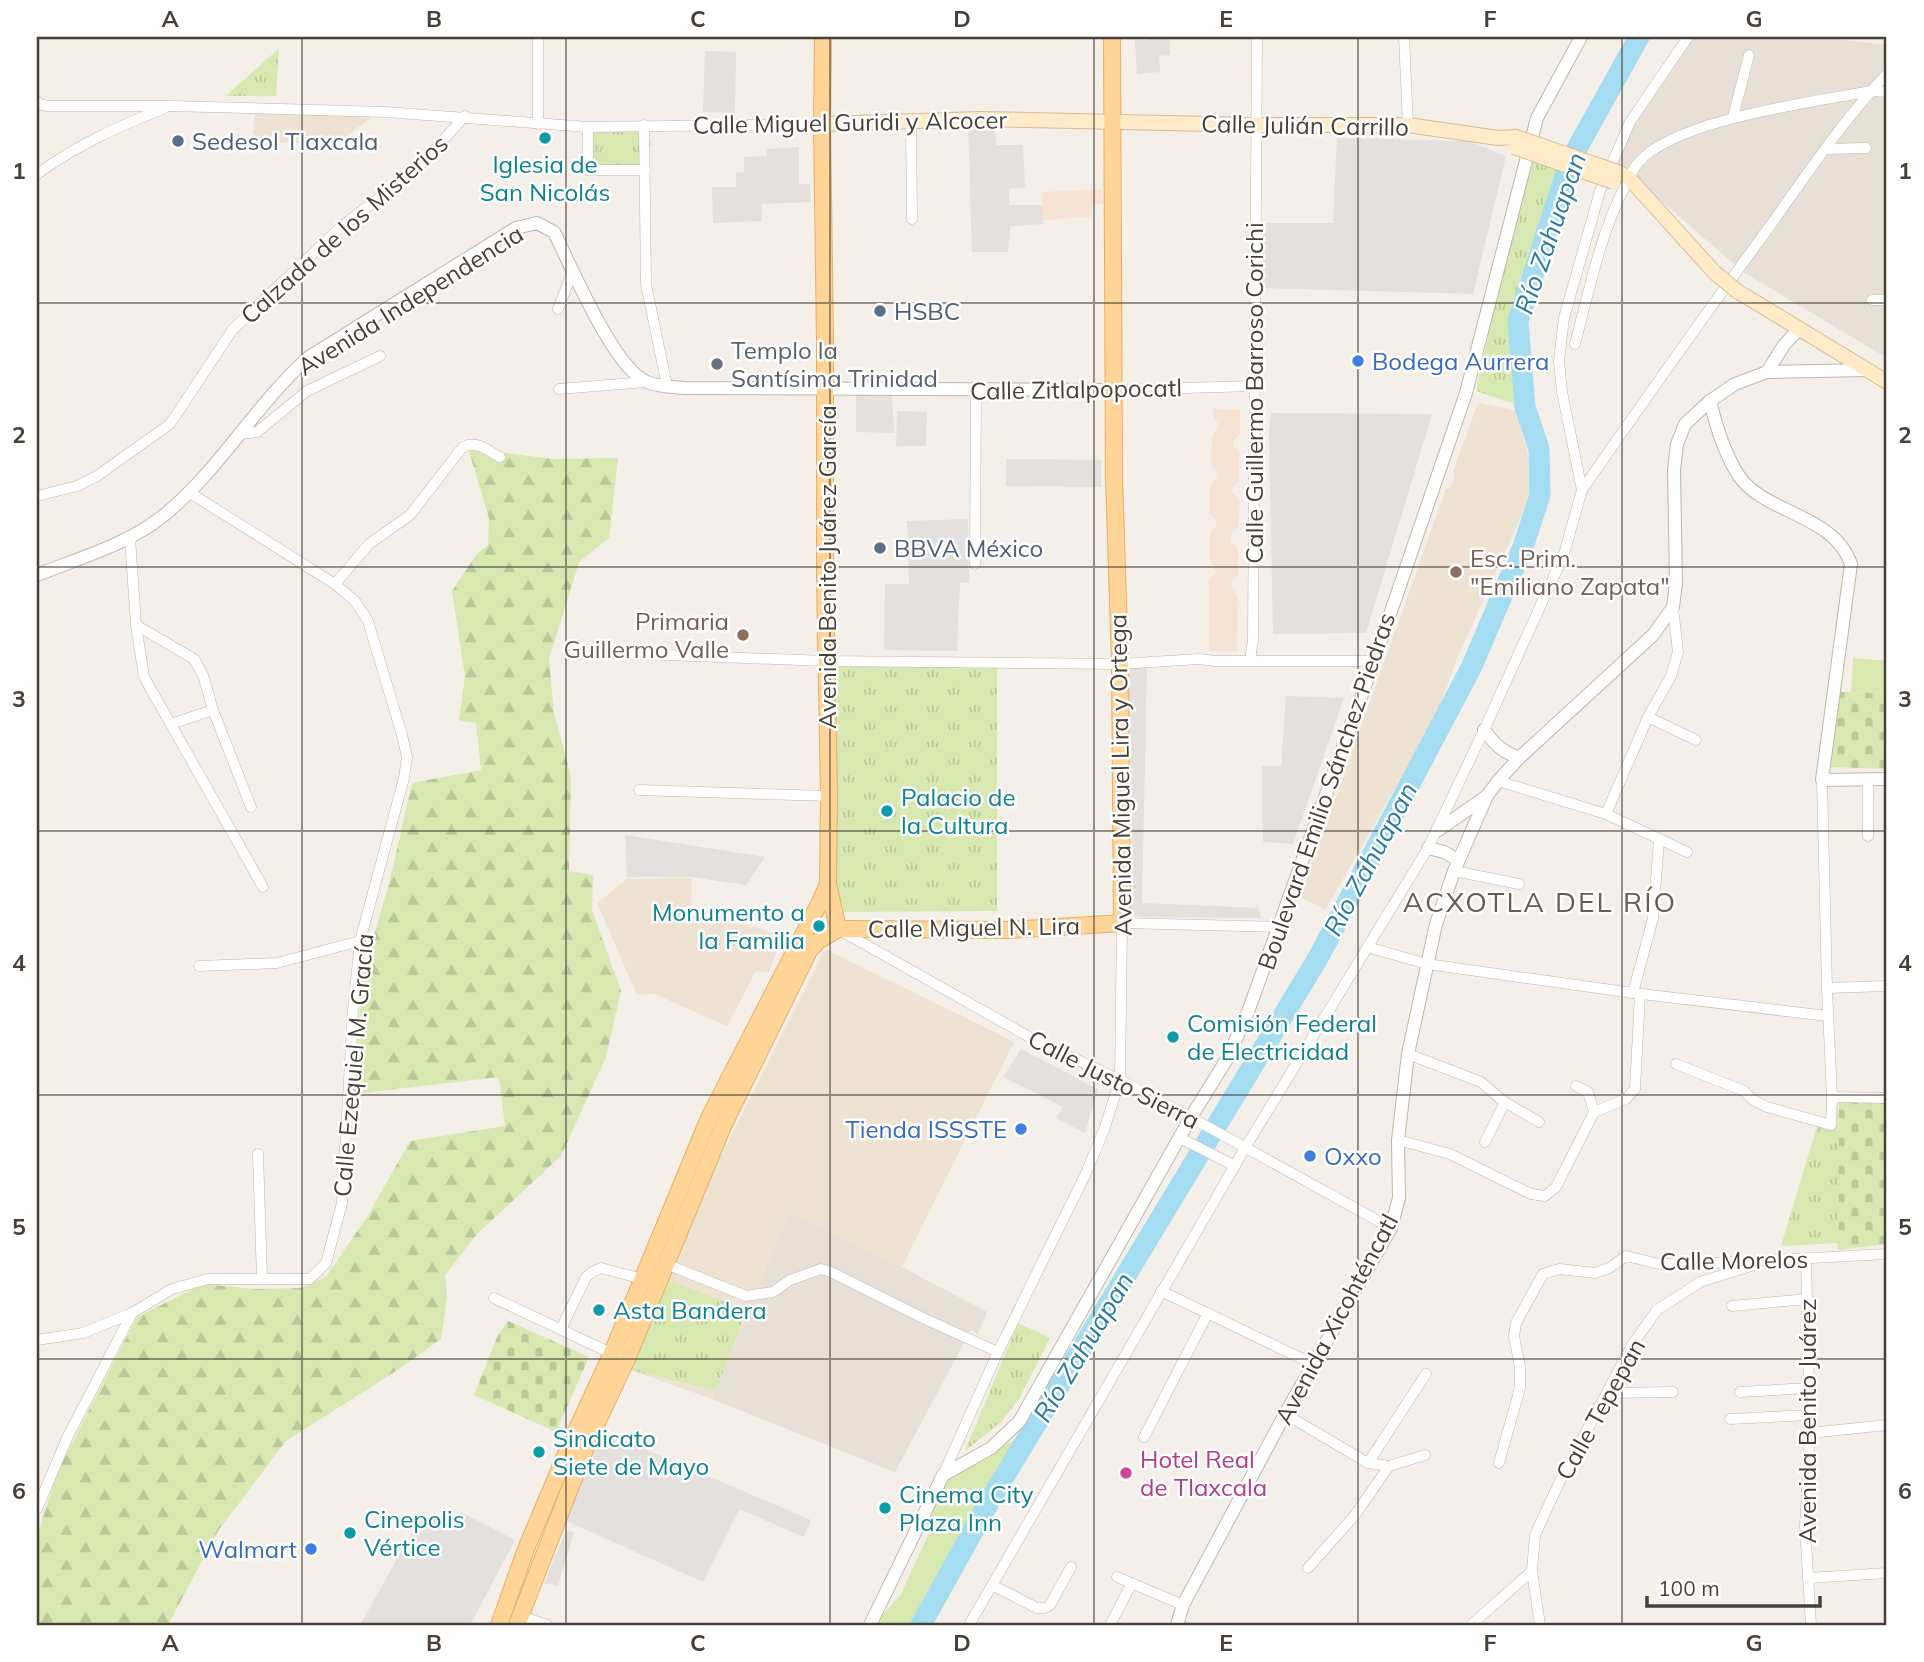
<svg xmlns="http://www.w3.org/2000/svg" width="1924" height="1662" font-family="Mulish,sans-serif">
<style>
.residential{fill:#e8e0d6}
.commercial{fill:#f6e3d3}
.education{fill:#eee2d2}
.grass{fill:#d7e9b1}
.forest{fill:url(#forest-firs)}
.cemetery{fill:url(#cemetery-stones)}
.park{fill:url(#park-tufts)}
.parking{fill:#e3e0dd}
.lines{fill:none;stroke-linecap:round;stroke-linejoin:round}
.river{stroke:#a4dcf2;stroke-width:21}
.minor-casing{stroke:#c0b6ab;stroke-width:11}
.tertiary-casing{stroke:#c0b6ab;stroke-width:14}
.secondary-casing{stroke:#d5bd98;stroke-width:16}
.primary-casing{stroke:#e6af65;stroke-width:18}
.minor{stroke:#fff;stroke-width:10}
.tertiary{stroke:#fff;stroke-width:12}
.secondary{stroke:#ffebc8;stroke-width:14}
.primary{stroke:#ffd497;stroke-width:16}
.secondary-bridge-casing{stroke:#d5bd98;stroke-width:16;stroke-linecap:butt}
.secondary-bridge{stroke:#ffebc8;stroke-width:14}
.grid{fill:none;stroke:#483f37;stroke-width:2;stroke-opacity:0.55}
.culture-dot{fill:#0f9aa8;stroke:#fff;stroke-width:2.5}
.service-dot{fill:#5c6f8a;stroke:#fff;stroke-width:2.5}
.shop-dot{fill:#3f7fe0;stroke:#fff;stroke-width:2.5}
.worship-dot{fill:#6b7280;stroke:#fff;stroke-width:2.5}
.education-dot{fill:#8d6e63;stroke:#fff;stroke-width:2.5}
.hotel-dot{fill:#d1479c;stroke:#fff;stroke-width:2.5}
.labels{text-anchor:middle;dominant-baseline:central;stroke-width:5;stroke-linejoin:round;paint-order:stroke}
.street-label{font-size:24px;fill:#483f37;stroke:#fff}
.service-label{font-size:24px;fill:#4e5e75;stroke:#fff;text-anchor:start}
.culture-label{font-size:24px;fill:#0d838f;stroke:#fff;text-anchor:start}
.worship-label{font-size:24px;fill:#5b616d;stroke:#fff;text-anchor:start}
.shop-label{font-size:24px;fill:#366cbe;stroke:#fff;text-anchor:start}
.education-label{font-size:24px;fill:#785e54;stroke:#fff;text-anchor:start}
.hotel-label{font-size:24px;fill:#b23c85;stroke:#fff;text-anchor:start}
.water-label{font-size:26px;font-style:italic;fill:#297b9e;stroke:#fff}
.quarter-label{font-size:28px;letter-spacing:2px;fill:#6b5c4e;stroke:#fff}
.neatline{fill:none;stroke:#483f37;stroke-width:2.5}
.grid-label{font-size:23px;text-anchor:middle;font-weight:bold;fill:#483f37}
</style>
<defs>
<pattern id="forest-firs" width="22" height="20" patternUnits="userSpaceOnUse" patternTransform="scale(1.75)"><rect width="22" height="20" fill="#d7e9b1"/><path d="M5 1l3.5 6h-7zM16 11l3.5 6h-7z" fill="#bac999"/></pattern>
<pattern id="cemetery-stones" width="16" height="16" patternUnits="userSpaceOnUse" patternTransform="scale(1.75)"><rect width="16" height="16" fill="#d7e9b1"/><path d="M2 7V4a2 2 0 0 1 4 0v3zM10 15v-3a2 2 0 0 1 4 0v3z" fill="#bac999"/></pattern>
<pattern id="park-tufts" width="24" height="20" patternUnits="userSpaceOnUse" patternTransform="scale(1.75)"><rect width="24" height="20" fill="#d7e9b1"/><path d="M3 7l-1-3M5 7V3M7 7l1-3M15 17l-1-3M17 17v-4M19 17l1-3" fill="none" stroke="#bac999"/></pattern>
</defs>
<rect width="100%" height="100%" fill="#f4efe8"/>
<g class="residential">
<path d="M1687,37h133l67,8v313l-144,-86 -131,-114z"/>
<path d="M789,1211l113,56 85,45 -9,22 -7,-4 -76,142 -183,-73z"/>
</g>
<g class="commercial">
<path d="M1102,189l1,15 -11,1v12l-49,3 -1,-28z"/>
<path d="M1212,409l28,1v24l-7,6v5l6,8v27l-6,7 -1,5 8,9 -2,26 -7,8v7l7,7v27l-7,6 1,7 6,7 -1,55h-28v-71l7,-7 -1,-6 -5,-6v-28l6,-7v-6l-6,-6v-28l6,-7 1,-7 -6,-7 1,-28 5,-8 1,-6 -4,-4z"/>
</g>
<g class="education">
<path d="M255,113l114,1 3,3 -31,23 -25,4 -64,-3z"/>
<path d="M1478,403l39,8 12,49 1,27 -4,19 -68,150 -22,61 -111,193 -25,-13 146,-408 5,-2 4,-11 -2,-5z"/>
<path d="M692,878l-2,38 66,11 26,10 -13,35 -13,-1 -29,55 -72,-32 -18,1 -40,-92 30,-24z"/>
<path d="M825,949l189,93 -112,225 -113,-56 -77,188 -82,-29 42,-116z"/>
</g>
<g class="grass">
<path d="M1853,658l34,3v32l-36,-1z"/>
<path d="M1015,1439l-105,186h-33l4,-9 19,-20 31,-67 -2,-16 11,-28z"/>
</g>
<path class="forest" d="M468,448l85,11 65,-1 -9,80 -30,24 -30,97 5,54 17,63 -2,95 24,4 -1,35 29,81 -15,66 -45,99 -84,78 -32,41 2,22 -6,42 -45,32 -110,70 -68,90 -50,94h-131v-88l20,-65 80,-155 66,-33 51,5 47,-1 25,-11 41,-60 43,-76 95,-15 -6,-49 -145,17 8,-118 27,-92 23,-101 69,-13 -5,-47 -17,-2 6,-45 -13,-85 24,-36 12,-10 1,-27z"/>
<g class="cemetery">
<path d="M1839,692l48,1v76l-57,-2z"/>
<path d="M1839,1100l48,2v142l-50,6z"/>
<path d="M508,1321l81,36 -33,75 -82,-37 23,-58z"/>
</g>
<g class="park">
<path d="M279,48l-3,48h-50z"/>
<path d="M644,125l8,20 -8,2 1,23h-57v-43z"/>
<path d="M1527,159l34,7 -34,101 -13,72 4,66 -42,-14z"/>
<path d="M997,666v245l-160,1v-245z"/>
<path d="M1838,1105l1,138 -58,3 37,-123z"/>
<path d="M665,1279l82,31 -31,80 -86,-20z"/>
<path d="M1018,1323l32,15 -31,61 -18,23 -36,29z"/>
</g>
<g class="parking">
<path d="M1148,37h21l1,18 -11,1 1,16 -23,2 -2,-34h12z"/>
<path d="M705,51l31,1 -1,61 -32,-1z"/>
<path d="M968,123h27l1,22h27l2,42 -16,2v16h34v19l-33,2 -2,26h-36z"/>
<path d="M1337,138l132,3 37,15 -33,138 -211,-6 2,-65h69z"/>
<path d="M799,147v37h11v18l-48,2v17l-49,2 -1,-36h24v-14l8,-1v-15l23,-1v-7z"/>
<path d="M856,395h36l2,38 -38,-1z"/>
<path d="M897,411l30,1 -1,34h-30z"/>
<path d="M1271,413l161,1 -66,219 -93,1 -4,-201z"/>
<path d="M1006,459l95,1v27l-95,-1z"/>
<path d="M968,519l1,63 -9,1 -3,68 -73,-1 1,-66h24l-2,-63z"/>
<path d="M1147,664l-5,239 117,5 2,10 -120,-1 -16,-4v-246z"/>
<path d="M1286,696l58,2 -51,146 -30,-2 -1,-76h19z"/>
<path d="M625,835l140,22 -19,28 -55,-8h-64z"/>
<path d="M1021,1049l77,40 -13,44 -29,-15 7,-11 -60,-30z"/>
<path d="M598,1429l213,91 -7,17 -65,-28 -36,73 -141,-63z"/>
<path d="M461,1512l54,28 -45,85h-110l63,-112 30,12z"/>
<path d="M566,1531l8,1 -16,54 -14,-3z"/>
</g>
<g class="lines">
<path class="river" d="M921,1625l72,-130 325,-537 153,-290 52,-121 17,-52 -1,-46 -14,-42 -7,-86 52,-160 69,-124"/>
<g class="minor-casing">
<g id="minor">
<path d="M538,37v87"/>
<path d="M1404,37l4,88"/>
<path d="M37,101l1,3 10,2h124l213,6 203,15 234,-3"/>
<path d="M1733,117l16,-62"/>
<path d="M911,122l1,97"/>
<path d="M644,125l2,159 21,102"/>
<path d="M588,127v43h57"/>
<path d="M1826,149l40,-1"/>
<path d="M37,174c42,-30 80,-47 128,-66"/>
<path d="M1872,300h15"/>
<path d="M558,309l15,-39"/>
<path d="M1575,344c14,-53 25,-109 50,-158 4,-8 8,-17 13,-23 37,-44 177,-61 233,-72l16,1"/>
<path d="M559,389l87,-7"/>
<path d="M1114,390l140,-4"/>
<path d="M239,434l18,-2 50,-41 73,-35"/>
<path d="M1582,490c62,-89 124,-177 188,-264 37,-52 73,-106 117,-152"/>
<path d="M37,496l40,-10 20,-10 73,-52 63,-95 109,-103 75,-57 48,-53"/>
<path d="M130,538l6,87 8,52 119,210"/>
<path d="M975,564l1,-175"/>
<path d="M335,584l34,-40 41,-29 52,-67c14,-9 25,2 38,9"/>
<path d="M136,625l58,34 9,16 10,35 38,97"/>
<path d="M590,652l236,9 294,3 79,-5 16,2h159"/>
<path d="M1250,660l3,-20 4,-603"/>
<path d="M1648,717l48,23"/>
<path d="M171,724l42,-14"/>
<path d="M1868,779v57"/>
<path d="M1498,781l108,33 81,38"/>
<path d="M639,790l190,6"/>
<path d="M1606,814l42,-97 23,-41 7,-24 -5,-45"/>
<path d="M1454,871l65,13"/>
<path d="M843,932l190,107 87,41 81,43 190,105"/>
<path d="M1367,947l60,17 206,29 195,23"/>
<path d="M199,966l78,-3 83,-22"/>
<path d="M1827,988l60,-2"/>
<path d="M1633,993l20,-75 6,-77"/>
<path d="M1408,1054l73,28 22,19 36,21"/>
<path d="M1676,1064l68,27 9,9 14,7 64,18 1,-28 -5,-109 -5,-208"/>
<path d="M1576,1086l12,6 6,20"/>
<path d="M1832,1097l55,1"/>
<path d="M1594,1112l32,-13 9,-10 5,-95"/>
<path d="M1180,1138l55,28"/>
<path d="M1398,1140l52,14 81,40 14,2 11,-9 38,-75"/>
<path d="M1485,1142l20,-40"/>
<path d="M258,1154l4,125"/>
<path d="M1806,1259l4,174 -5,93 6,99"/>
<path d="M666,1264l80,32 27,-4 17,-12 31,-11 10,3 94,47 73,33"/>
<path d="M1161,1291l152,73"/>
<path d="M494,1298l123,58"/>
<path d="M1732,1306l75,-7"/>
<path d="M561,1329l25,-52 6,-5 9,-4 45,12"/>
<path d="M37,1340l46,-7 49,-20 40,-24 36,-10h102l16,-16 16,-60 11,-193 7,-69 44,-163 3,-21 -5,-22 -34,-114 -13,-20 -20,-17 -145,-91"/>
<path d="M1740,1392l69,-4"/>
<path d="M1607,1393l66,-1"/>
<path d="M1285,1414l83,49 21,3 36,-11"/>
<path d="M1730,1419l80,-4"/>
<path d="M1810,1433l77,-8"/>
<path d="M1144,1437l64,-124"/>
<path d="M1368,1463l58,-89"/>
<path d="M1499,1463l21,-75v-21l-6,-31 2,-13 27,-49 16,-5 36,4 14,-5 17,-12 33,8h37l191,-10"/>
<path d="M943,1475l55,-123 89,-181 18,-44 15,-47 2,-157 156,4"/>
<path d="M37,1509l31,-73 64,-123"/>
<path d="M1308,1568l47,-53 34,-49"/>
<path d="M1117,1577l66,28"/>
<path d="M1808,1578l79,-5"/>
<path d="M992,1585l45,23h8l5,-3 21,-38"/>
<path d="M518,1615l29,10"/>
<path d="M969,1625l276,-477 183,-300 56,-118 80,-176 18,-64 -20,-98 -3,-31 5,-43 36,-127 30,-69 58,-85"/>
<path d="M1110,1625l22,-42"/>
<path d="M1471,1625l61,-54"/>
<path d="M1540,1625l-8,-54 3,-36 24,-52 73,-138 25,-35 43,-28 54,-17"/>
</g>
</g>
<g class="tertiary-casing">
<g id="tertiary">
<path d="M1767,372l17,-27 14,-15"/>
<path d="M1710,401c6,25 15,54 29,75 26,38 95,38 112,88l-29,216 65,-1"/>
<path d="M37,575c42,-17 90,-30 126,-59 56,-45 92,-111 146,-159l207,-129 21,-5 17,9c17,34 60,137 93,150 11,5 26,5 38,6l429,2"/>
<path d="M1484,730c10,14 19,22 35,28"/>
<path d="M1437,831l50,-35"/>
<path d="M1428,848l16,4 14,8"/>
<path d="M870,1625l73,-150 48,-27 28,-26 172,-305 36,-58 21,-47 126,-351 92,-268 71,-275 44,-81"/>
<path d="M1177,1625l6,-20 102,-191 106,-186 8,-30 -1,-58 10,-86 28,-130 18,-53 33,-75 11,-15 21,-23 134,-123 20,-28 3,-24 -2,-113 3,-26 8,-20 25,-23 25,-17 32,-12 100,-2"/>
</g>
</g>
<g class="secondary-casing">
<g id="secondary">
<path d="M822,124l160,-5 274,6h152l90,13 18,-1"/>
<path d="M1618,172l11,6 86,95"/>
<path d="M1737,291l150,91"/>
</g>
</g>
<g class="primary-casing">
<g id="primary">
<path d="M823,37l-1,87 3,217v237l4,218 -1,88 10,45"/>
<path d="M838,929l169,1 115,-7 -2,-259 -6,-187 -2,-440"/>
<path d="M499,1625l27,-76 45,-107 41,-89 97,-235 111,-216 8,-18"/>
<path d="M517,1625l71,-183 38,-81 98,-237 85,-173 9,-10 20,-12"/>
</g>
</g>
<use href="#minor" class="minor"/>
<use href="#tertiary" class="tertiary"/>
<use href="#secondary" class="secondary"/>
<use href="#primary" class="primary"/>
<g class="secondary-bridge-casing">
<g id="secondary-bridge">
<path d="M1516,137l102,35"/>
<path d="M1514,147l99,35"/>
<path d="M1715,273l22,18"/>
</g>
</g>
<use href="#secondary-bridge" class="secondary-bridge"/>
</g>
<path class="grid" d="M302,37v1588M566,37v1588M830,37v1588M1094,37v1588M1358,37v1588M1622,37v1588M37,303h1850M37,567h1850M37,831h1850M37,1095h1850M37,1359h1850"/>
<g class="culture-dot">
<circle cx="545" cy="138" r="7"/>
<circle cx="887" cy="811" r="7"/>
<circle cx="819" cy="926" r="7"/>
<circle cx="1173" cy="1037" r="7"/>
<circle cx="599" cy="1310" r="7"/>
<circle cx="539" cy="1452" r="7"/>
<circle cx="885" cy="1508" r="7"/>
<circle cx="350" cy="1533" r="7"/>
</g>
<g class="service-dot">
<circle cx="178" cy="141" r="7"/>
<circle cx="880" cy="311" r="7"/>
<circle cx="880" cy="548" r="7"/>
</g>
<g class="shop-dot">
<circle cx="1358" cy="361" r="7"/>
<circle cx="1021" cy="1129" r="7"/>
<circle cx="1310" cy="1156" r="7"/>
<circle cx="311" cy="1549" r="7"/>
</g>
<circle class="worship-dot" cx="717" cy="364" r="7"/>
<g class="education-dot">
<circle cx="1456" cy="572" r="7"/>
<circle cx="743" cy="635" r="7"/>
</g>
<circle class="hotel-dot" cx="1126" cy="1473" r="7"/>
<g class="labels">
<g class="street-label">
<text transform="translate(850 122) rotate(-1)">Calle Miguel Guridi y Alcocer</text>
<text transform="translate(1305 125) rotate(1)">Calle Julián Carrillo</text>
<text transform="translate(344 229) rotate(-42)">Calzada de los Misterios</text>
<text transform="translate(410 300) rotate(-32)">Avenida Independencia</text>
<text transform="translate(1076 389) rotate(-1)">Calle Zitlalpopocatl</text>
<text transform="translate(1254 393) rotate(-90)">Calle Guillermo Barroso Corichi</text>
<text transform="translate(827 567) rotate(-90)">Avenida Benito Juárez García</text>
<text transform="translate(1120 775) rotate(-91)">Avenida Miguel Lira y Ortega</text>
<text transform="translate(1326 791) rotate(-71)">Boulevard Emilio Sánchez Piedras</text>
<text transform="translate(974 927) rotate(-1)">Calle Miguel N. Lira</text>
<text transform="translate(353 1065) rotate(-85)">Calle Ezequiel M. Gracía</text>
<text transform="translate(1114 1079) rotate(27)">Calle Justo Sierra</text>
<text transform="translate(1734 1260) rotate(-1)">Calle Morelos</text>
<text transform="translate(1336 1319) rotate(-62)">Avenida Xicohténcatl</text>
<text transform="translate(1600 1409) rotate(-61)">Calle Tepepan</text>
<text transform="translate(1807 1421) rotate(-90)">Avenida Benito Juárez</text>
</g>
<g class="service-label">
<text x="192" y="141">Sedesol Tlaxcala</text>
<text x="894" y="311">HSBC</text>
<text x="894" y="548">BBVA México</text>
</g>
<g class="culture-label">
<text x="545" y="164" text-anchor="middle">Iglesia de<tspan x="545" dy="28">San Nicolás</tspan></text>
<text x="901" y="797">Palacio de<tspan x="901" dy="28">la Cultura</tspan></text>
<text x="805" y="912" text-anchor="end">Monumento a<tspan x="805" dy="28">la Familia</tspan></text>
<text x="1187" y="1023">Comisión Federal<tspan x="1187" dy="28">de Electricidad</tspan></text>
<text x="613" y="1310">Asta Bandera</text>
<text x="553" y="1438">Sindicato<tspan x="553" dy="28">Siete de Mayo</tspan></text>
<text x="899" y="1494">Cinema City<tspan x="899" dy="28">Plaza Inn</tspan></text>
<text x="364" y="1519">Cinepolis<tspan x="364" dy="28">Vértice</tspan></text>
</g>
<g class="worship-label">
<text x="731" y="350">Templo la<tspan x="731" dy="28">Santísima Trinidad</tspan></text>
</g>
<g class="shop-label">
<text x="1372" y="361">Bodega Aurrera</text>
<text x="1007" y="1129" text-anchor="end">Tienda ISSSTE</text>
<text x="1324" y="1156">Oxxo</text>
<text x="297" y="1549" text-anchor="end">Walmart</text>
</g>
<g class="education-label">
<text x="1470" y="558">Esc. Prim.<tspan x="1470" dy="28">"Emiliano Zapata"</tspan></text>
<text x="729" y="621" text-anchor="end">Primaria<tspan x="729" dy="28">Guillermo Valle</tspan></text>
</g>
<g class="hotel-label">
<text x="1140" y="1459">Hotel Real<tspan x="1140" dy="28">de Tlaxcala</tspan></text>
</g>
<g class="water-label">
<text transform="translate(1550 233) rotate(-71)">Río Zahuapan</text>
<text transform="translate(1370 859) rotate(-62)">Río Zahuapan</text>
<text transform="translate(1083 1347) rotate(-59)">Río Zahuapan</text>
</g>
<g class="quarter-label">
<text x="1540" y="901">ACXOTLA DEL RÍO</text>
</g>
</g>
<rect width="1924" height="1662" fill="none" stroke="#ffffff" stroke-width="77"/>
<path d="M1647 1596v10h173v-10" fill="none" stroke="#483f37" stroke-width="3.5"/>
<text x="1658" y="1596" font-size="21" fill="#483f37" stroke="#ffffff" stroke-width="5" paint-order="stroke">100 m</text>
<rect x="38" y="38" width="1847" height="1586" class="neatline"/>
<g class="grid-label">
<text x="170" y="27">A</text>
<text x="434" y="27">B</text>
<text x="698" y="27">C</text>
<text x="962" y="27">D</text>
<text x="1226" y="27">E</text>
<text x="1490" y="27">F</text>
<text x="1754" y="27">G</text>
<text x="19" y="179">1</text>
<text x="1905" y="179">1</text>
<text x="19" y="443">2</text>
<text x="1905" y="443">2</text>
<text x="19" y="707">3</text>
<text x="1905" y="707">3</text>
<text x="19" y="971">4</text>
<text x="1905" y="971">4</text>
<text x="19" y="1235">5</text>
<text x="1905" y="1235">5</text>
<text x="19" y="1499">6</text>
<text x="1905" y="1499">6</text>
<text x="170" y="1651">A</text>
<text x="434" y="1651">B</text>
<text x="698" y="1651">C</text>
<text x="962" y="1651">D</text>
<text x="1226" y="1651">E</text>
<text x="1490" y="1651">F</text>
<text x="1754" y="1651">G</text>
</g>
</svg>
